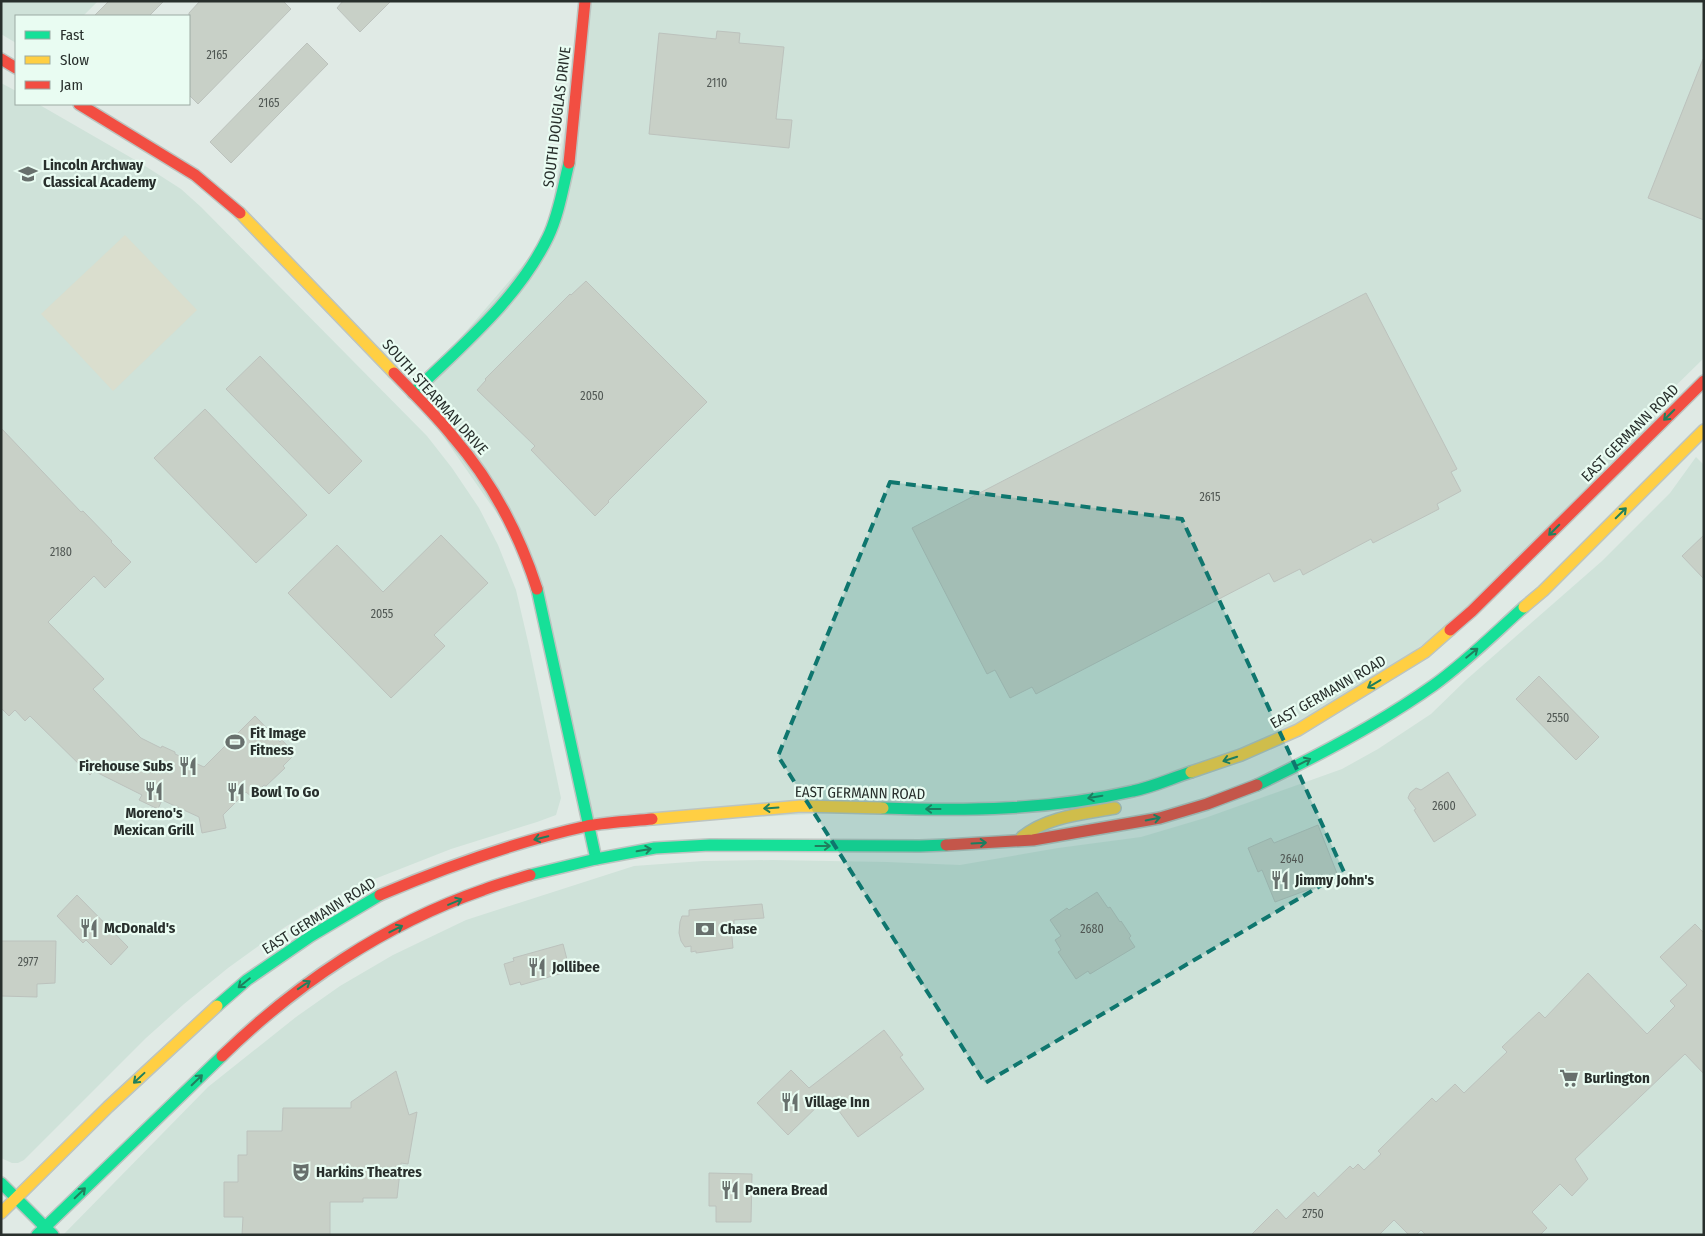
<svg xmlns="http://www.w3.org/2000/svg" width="1705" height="1236" font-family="'Fira Sans Condensed',sans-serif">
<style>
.built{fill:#cfe2d9}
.green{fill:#dadece}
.building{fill:#c8d0c7;stroke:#bcc2bd}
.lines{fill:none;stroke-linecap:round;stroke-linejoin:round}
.fast-casing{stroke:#bcc4c0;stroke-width:14}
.slow-casing{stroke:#bcc4c0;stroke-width:14}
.jam-casing{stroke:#bcc4c0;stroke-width:14}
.fast{stroke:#16e098;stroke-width:11}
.slow{stroke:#ffcf43;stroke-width:11}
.jam{stroke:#f24e42;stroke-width:11}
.oneway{stroke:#207f5d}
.marked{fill:#0f766e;fill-opacity:0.2;stroke:#0f766e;stroke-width:4;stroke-dasharray:10 6;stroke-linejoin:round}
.labels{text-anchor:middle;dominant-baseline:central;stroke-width:4.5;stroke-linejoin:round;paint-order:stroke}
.number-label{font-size:12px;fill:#505753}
.street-label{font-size:15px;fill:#282f2c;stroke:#e9fcf2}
.poi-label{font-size:15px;font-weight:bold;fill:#282f2c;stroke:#e9fcf2;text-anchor:start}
</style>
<rect width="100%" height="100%" fill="#e0eae5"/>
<g class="built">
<path d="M1,1h97l-15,15h-67v27l-15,-9z"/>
<path d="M585,1h673l2,2 3,-2h441v357l-54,53 11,12 -189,188 -174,119 -164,61 -230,18 -315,17 -61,-268 -115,-165 135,-157z"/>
<path d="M1,83l15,8v13h22l104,60 39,25 20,18 226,229 25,32 27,40 19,37 18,45 13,56 32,152 -5,17 -19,7 -86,27 -79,31 -52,25 -38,24 -54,39 -44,36 -38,34 -122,122 -6,3h-6l-11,-5z"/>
<path d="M1696,457l8,8v770h-1641l145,-148 88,-70 44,-31 53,-31 73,-35 168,-54 69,-5 69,-1 115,2 73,3 98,-17 83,-11 64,-19 137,-49 36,-20 53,-35 35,-34 136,-119 68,-68z"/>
</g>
<path class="green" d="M125,235l72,75 -84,81 -72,-77z"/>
<g class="building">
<path d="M109,1h55l-15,15h-55z"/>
<path d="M200,1h83l8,8 -93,95 -9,-9v-82z"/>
<path d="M343,1h48l-31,31 -23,-24z"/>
<path d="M717,31l23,2 -1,10 45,4 -8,72 16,1 -3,28 -140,-14 10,-101 57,6z"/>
<path d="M307,43l21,21 -97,99 -21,-21z"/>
<path d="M1703,59h1v161l-56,-22z"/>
<path d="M586,281l121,121 -99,99 1,1 -14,14 -64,-66 4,-4 -58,-56 9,-10 -1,-1 85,-85 1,1z"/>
<path d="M1366,293l91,176 -6,3 10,19 -24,13 2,5 -66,34 -2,-4 -68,36 -3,-6 -26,13 -5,-9 -233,121 -4,-7 -22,11 -15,-28 -8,4 -75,-146z"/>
<path d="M260,356l102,105 -33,33 -103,-105z"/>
<path d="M205,409l102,106 -51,48 -102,-105z"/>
<path d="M1,428l80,84 2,-1 29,30 -1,1 20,20 -26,26 -11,-12 -46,46 56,57 -11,10 48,49 20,10 1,-2 13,6v2l29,13 51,-51 25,26 2,-2 13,14 -12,12 2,2 -19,18 -2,-1 -12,12 -6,-5 -23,23 3,13 -24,5 -3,-16 -37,-17 -4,9 -19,-9 3,-5 -48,-24 -4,4 -60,-59 -5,5 -10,-11 -6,6 -8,-8z"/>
<path d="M441,535l47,48 -54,52 11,11 -54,52 -103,-105 49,-48 46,47z"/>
<path d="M1704,535v44l-22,-23z"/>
<path d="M1539,676l60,61 -23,23 -60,-61z"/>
<path d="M1448,772l28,43 -42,27 -20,-32 2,-1 -8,-11 2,-5 6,-5 5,2z"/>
<path d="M1318,825l20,51 -9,4v2l-54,20 -13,-32 -4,2 -10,-24 23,-10 3,5z"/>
<path d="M1097,892l11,16 2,-1 10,15 1,-1 10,15 -2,2 6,9 -45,27 -2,-3 -12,8 -18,-27 3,-2 -6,-10 6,-4 -11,-16 17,-12 2,2z"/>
<path d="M77,895l51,52 -17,18 -25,-25 -3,3 -26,-27z"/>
<path d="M762,904l2,14 -30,2v5l-3,1 2,22 -37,5v-2l-5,1v-6l-6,1 -4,-6 -2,-8 1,-11 2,-6h7v-6z"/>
<path d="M1695,924l9,9v141l-19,-20 -110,105 13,20 -16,17 -12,-12 -28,28 15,16 -7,7h-114l-5,-5 -5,5h-7l-15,-15 -15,15h-128l26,-26 9,10 28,-27 4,5 32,-31 3,3 5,-5 6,6 17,-16 -3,-3 54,-53 4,4 19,-18 9,9 43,-41 -5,-5 37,-35 6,6 43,-45 59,61 28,-28 -5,-5 17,-16 -27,-28z"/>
<path d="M1,941h55l-1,42 -18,1v13l-36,-1z"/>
<path d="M563,944l7,27 -49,14 -1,-3 -10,3 -6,-21 10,-3 -1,-3z"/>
<path d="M884,1030l19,25 -3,2 24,32 -66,48 -30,-41 -40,39 -31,-32 34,-33 18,18z"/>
<path d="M396,1071l13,44 8,-3 -9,52 -7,-1 -4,35h-34v4h-33v33h-88l1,-18h-19v-35h14v-27h9v-24h35l1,-23h68v-6z"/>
<path d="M709,1173l43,1 -1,48h-35v-16h-7z"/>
</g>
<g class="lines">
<g class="fast-casing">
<g id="fast">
<path d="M413,393c49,-48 105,-94 135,-156 11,-23 15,-50 21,-74"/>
<path d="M537,589l59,270"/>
<path d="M1257,785c61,-29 122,-61 177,-100 32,-23 61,-52 90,-78"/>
<path d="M883,808c83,3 168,2 250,-17 20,-4 39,-13 58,-19"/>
<path d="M530,875l66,-16 59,-11 55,-3 210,1 26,-1"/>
<path d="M217,1006l30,-26 64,-44 69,-41"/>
<path d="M1,1183l52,52"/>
<path d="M37,1235l185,-179"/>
</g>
</g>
<g class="slow-casing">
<g id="slow">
<path d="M240,213l154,160"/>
<path d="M1524,607l19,-16 161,-161"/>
<path d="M1191,772l50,-17 57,-25 127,-78 25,-22"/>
<path d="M652,819l149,-13 82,2"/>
<path d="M1022,837c26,-21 61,-23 93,-29"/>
<path d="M1,1213l107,-106 109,-101"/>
</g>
</g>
<g class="jam-casing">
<g id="jam">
<path d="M1,59l15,9"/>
<path d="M79,104l116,71 45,38"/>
<path d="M569,163l16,-162"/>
<path d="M394,373c20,21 42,42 60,65 38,44 65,95 83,151"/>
<path d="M1450,630l22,-19 232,-230"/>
<path d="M946,845l87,-5 127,-22 47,-14 50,-19"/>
<path d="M380,895c68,-29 135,-53 207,-69 21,-4 44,-5 65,-7"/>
<path d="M222,1056c74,-72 163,-132 261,-166 15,-6 31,-10 47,-15"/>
</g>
</g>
<use href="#fast" class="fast"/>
<use href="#slow" class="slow"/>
<use href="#jam" class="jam"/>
</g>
<defs><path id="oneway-shaft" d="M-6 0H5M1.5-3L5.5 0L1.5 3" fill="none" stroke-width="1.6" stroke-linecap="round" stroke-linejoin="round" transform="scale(1.25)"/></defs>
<g class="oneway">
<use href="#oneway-shaft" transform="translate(1669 415) rotate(135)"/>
<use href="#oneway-shaft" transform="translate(1621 513) rotate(-45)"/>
<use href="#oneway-shaft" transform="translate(1554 530) rotate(135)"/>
<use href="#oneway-shaft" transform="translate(1472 653) rotate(-39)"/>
<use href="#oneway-shaft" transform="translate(1374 684) rotate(149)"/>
<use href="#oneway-shaft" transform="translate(1230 759) rotate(162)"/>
<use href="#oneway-shaft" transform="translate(1304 762) rotate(-27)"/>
<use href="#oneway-shaft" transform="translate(1095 797) rotate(170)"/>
<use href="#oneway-shaft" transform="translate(771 808) rotate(176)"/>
<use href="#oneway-shaft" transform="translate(933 809) rotate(180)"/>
<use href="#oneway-shaft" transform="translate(1153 819) rotate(-11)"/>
<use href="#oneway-shaft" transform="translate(541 838) rotate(166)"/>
<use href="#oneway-shaft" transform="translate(979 843) rotate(-3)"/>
<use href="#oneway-shaft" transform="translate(823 846)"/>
<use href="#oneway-shaft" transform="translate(644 850) rotate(-10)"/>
<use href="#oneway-shaft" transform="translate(455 902) rotate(-23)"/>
<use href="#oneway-shaft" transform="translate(396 929) rotate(-27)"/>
<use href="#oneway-shaft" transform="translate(244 983) rotate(141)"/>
<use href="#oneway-shaft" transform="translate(304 985) rotate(-34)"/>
<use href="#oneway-shaft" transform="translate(139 1078) rotate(137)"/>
<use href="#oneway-shaft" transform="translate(197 1080) rotate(-44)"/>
<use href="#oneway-shaft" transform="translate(80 1193) rotate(-44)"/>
</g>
<path class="marked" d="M890,482l292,37 162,353 -359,211 -207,-327z"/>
<defs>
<g id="school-bare" transform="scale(1.5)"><path d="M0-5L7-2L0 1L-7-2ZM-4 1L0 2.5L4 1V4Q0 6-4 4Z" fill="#68706d" stroke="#e9fcf2" stroke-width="2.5" paint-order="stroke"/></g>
<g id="stadium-bare" transform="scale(1.5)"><path d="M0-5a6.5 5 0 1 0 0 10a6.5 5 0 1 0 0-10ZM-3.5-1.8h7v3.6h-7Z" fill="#68706d" stroke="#e9fcf2" stroke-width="2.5" paint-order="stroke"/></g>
<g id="restaurant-bare" transform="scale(1.5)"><path d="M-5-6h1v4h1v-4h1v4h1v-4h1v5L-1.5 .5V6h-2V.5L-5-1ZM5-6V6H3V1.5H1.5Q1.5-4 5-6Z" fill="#68706d" stroke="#e9fcf2" stroke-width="2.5" paint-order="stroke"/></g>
<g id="bank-bare" transform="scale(1.5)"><path d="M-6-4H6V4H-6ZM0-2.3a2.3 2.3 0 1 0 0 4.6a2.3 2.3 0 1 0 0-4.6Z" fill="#68706d" stroke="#e9fcf2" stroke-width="2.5" paint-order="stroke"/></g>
<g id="supermarket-bare" transform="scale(1.5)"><path d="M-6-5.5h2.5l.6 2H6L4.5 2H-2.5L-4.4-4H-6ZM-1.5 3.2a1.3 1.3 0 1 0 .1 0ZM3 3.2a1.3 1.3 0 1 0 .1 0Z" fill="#68706d" stroke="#e9fcf2" stroke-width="2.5" paint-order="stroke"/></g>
<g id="theatre-bare" transform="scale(1.5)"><path d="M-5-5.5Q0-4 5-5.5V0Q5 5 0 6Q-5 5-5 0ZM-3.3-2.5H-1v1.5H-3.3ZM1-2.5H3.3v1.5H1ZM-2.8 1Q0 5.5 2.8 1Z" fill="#68706d" stroke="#e9fcf2" stroke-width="2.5" paint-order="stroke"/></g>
</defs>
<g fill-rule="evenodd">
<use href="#school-bare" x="28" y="174"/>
<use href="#stadium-bare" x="235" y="742"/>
<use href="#restaurant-bare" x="188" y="766"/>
<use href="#restaurant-bare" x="154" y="791"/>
<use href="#restaurant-bare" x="236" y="792"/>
<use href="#restaurant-bare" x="1280" y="880"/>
<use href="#restaurant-bare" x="89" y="928"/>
<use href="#bank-bare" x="705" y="929"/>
<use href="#restaurant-bare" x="537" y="967"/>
<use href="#supermarket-bare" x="1569" y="1078"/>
<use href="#restaurant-bare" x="790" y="1102"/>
<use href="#theatre-bare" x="301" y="1172"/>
<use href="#restaurant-bare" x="730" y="1190"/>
</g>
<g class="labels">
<g class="number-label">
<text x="217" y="55">2165</text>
<text x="717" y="83">2110</text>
<text x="269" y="103">2165</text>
<text x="592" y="396">2050</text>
<text x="1210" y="497">2615</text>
<text x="61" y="552">2180</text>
<text x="382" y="614">2055</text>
<text x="1558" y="718">2550</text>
<text x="1444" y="806">2600</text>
<text x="1292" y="859">2640</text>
<text x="1092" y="929">2680</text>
<text x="28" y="962">2977</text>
<text x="1313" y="1214">2750</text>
</g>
<g class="street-label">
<text transform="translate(557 117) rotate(-83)">SOUTH DOUGLAS DRIVE</text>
<text transform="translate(435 397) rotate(48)">SOUTH STEARMAN DRIVE</text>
<text transform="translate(1630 433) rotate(-45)">EAST GERMANN ROAD</text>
<text transform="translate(1328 692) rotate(-30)">EAST GERMANN ROAD</text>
<text transform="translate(860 793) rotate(1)">EAST GERMANN ROAD</text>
<text transform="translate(319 916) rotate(-32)">EAST GERMANN ROAD</text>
</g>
<g class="poi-label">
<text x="43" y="165">Lincoln Archway<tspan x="43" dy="17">Classical Academy</tspan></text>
<text x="250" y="733">Fit Image<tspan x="250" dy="17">Fitness</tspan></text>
<text x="173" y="766" text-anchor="end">Firehouse Subs</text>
<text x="251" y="792">Bowl To Go</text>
<text x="154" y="813" text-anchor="middle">Moreno's<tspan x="154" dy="17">Mexican Grill</tspan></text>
<text x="1295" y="880">Jimmy John's</text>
<text x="104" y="928">McDonald's</text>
<text x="720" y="929">Chase</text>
<text x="552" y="967">Jollibee</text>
<text x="1584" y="1078">Burlington</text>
<text x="805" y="1102">Village Inn</text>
<text x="316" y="1172">Harkins Theatres</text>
<text x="745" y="1190">Panera Bread</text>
</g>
</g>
<rect width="1705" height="1236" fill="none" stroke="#282f2c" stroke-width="5"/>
<rect x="15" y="15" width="175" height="90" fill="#e9fcf2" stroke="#9caaa3"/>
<rect x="25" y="31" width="25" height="8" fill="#16e098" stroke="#9caaa3"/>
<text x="60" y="40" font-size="15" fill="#282f2c">Fast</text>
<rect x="25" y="56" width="25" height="8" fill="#ffcf43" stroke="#9caaa3"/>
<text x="60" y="65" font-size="15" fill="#282f2c">Slow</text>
<rect x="25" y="81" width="25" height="8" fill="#f24e42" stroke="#9caaa3"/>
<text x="60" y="90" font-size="15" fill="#282f2c">Jam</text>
</svg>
